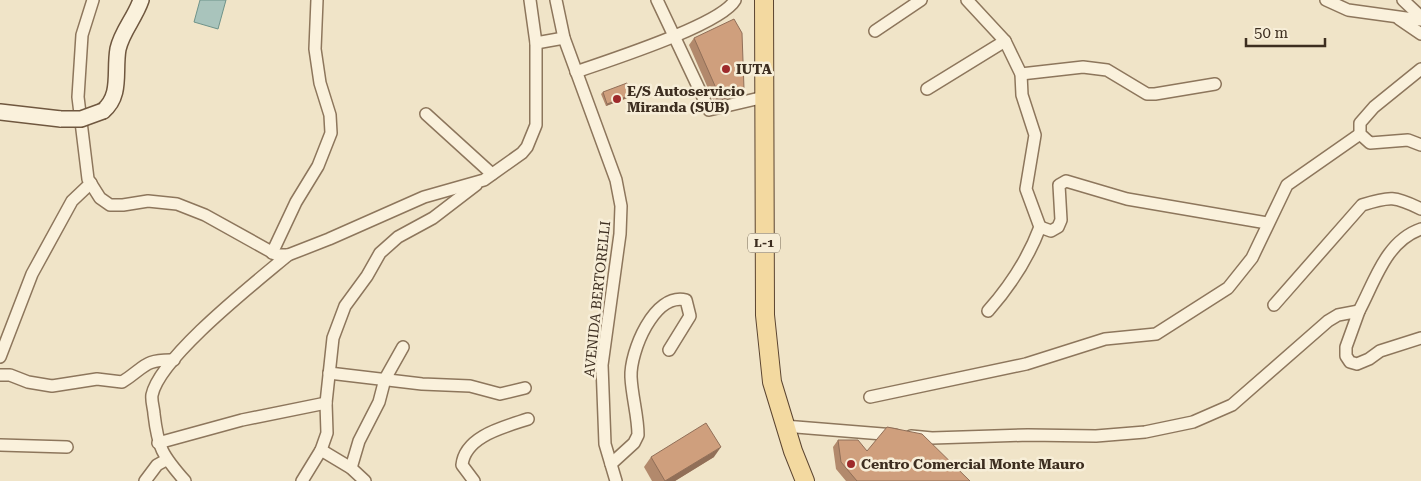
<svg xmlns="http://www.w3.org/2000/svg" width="1421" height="481" font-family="'Roboto Serif',serif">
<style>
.water{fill:#a9c4bc;stroke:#6f938a}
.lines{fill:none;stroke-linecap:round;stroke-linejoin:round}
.street-casing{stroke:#8d765c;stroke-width:14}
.secondary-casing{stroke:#6f573f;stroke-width:18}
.primary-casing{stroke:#5b4430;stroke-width:20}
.street{stroke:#faf1dc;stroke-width:11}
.secondary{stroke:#faf1dc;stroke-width:15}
.primary{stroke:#f3d9a0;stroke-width:18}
.secondary-bridge-casing{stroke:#6f573f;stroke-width:18;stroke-linecap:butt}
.secondary-bridge{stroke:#faf1dc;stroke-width:15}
.wall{fill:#b2896c}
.shaded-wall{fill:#916f58}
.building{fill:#cf9f7d;stroke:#916f58}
.poi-dot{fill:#9e2a2b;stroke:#f7eed8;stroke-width:2}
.labels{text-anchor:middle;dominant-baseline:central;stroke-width:5;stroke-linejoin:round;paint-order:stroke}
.shield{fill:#f7eed8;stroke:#756857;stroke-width:1}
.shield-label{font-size:12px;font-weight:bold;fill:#3d2e20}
.poi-label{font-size:14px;font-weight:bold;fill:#3d2e20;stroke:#f7eed8;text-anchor:start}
.street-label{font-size:14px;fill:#3d2e20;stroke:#f7eed8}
</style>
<rect width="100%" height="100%" fill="#f0e4c8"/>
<path class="water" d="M200,0h26l-8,29 -24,-7z"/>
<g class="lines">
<g class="street-casing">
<g id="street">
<path d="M93,0l-11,35 -4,62 10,82 12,19 10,7h13l25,-4 29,3 28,11 72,40h11l41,-16 95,-42 60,-17 38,-27 5,-6 9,-22v-82l-6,-43"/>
<path d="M556,0l8,38 52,142 5,26 -1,28 -18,131 3,79 11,37"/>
<path d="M657,0l52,110 55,-13"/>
<path d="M967,0l38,41 16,33 1,21 13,40 -9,54 14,38c-12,32 -29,58 -52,84"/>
<path d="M1326,0l22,10 73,10"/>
<path d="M1403,0l18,17"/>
<path d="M1399,19l22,15"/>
<path d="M875,31l46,-31"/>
<path d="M536,43l28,-5"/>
<path d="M1421,69l-47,38 -14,16v11l10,9 38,-3 13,5"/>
<path d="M576,72c31,-11 145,-47 159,-72"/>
<path d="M1021,74l62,-7 24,3 40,24h8l60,-10"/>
<path d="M927,89l78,-48"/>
<path d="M426,114l66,60"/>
<path d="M1040,227l11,4 7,-4 3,-7 -2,-35 7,-4 61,18 140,24"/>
<path d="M272,253l24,-51 22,-36 13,-33 -1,-18 -10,-32 -5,-34 2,-49"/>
<path d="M1274,305l88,-100c28,-9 33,-9 59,4"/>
<path d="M1359,311c16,-30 27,-70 62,-82"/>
<path d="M0,357l32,-83 40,-73 19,-18"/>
<path d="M329,373l93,11 48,2 30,8 25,-6"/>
<path d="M0,375h10l18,7 24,4 45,-7 25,3c23,-14 21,-23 52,-22"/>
<path d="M870,397l156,-33 79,-25 51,-5 72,-46 24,-30 35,-73 73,-51"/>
<path d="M784,426l111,9"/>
<path d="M911,436l21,2 96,-3 68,1 49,-4 48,-10 39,-17 96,-84 10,-6 21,-4 -13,36v9l4,6 7,2 12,-5 11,-8 41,-13"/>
<path d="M158,443l84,-23 84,-17"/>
<path d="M0,445l67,2"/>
<path d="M321,450l30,18 14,13"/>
<path d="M611,464l23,-21 4,-8c0,-19 -6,-38 -7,-58 -1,-25 23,-85 55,-77l4,16 -21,34"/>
<path d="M351,468l8,-27 20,-39 6,-23 18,-32"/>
<path d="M145,481l12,-16 9,-5"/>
<path d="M185,481c-23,-26 -27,-33 -31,-67 0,-5 -3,-13 -2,-19 8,-38 104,-113 136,-140"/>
<path d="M302,481l19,-31 6,-17 -1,-30 7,-65 12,-32 22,-30 13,-23 18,-16 35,-19 43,-33"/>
<path d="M474,481l-12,-16c3,-29 42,-38 66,-46"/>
</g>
</g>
<g class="secondary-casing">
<g id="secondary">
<path d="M103,111c19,-16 11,-39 15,-62 4,-18 17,-31 23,-49"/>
<path d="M0,112l61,7"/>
</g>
</g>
<g class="primary-casing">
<path id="primary" d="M764,0l1,315 7,67 21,69 12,30"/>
</g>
<use href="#street" class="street"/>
<use href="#secondary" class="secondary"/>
<use href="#primary" class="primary"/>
<g class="secondary-bridge-casing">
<path id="secondary-bridge" d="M61,119h20l22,-8"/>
</g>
<use href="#secondary-bridge" class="secondary-bridge"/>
</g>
<g class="wall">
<path d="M694,38l50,51 -5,7 -25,6 -25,-57z"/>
<path d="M603,92l27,5 -24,9 -5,-12z"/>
<path d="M838,440l29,11 103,30h-124l-10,-12 -3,-22z"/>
<path d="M651,457h63l-39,24h-23l-8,-14z"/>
</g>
<g class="shaded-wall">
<path d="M744,89l-5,7 -25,6 5,-7z"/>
<path d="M631,95l-1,2 -24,9 1,-2z"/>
<path d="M721,447l-7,10 -39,24h-10z"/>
</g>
<g class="building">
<path d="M734,19l8,14 2,56 -25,6 -25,-57z"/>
<path d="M627,83l4,12 -24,9 -4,-12z"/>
<path d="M706,423l15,24 -56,34 -14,-24z"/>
<path d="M887,427l35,7 48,47h-113l-16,-19 -3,-22h20l9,11z"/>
</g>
<g class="poi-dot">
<circle cx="726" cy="69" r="5"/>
<circle cx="617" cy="99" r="5"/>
<circle cx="851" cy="464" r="5"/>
</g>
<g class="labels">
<rect class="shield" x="748" y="233.5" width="32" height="19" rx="4"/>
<g class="shield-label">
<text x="764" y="243">L-1</text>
</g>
<g class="poi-label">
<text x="736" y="69">IUTA</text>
<text x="627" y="91">E/S Autoservicio<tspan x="627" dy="16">Miranda (SUB)</tspan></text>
<text x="861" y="464">Centro Comercial Monte Mauro</text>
</g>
<g class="street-label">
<text transform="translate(597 299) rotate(-84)">AVENIDA BERTORELLI</text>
</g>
</g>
<path d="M1246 38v8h79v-8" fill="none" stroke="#3d2e20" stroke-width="2.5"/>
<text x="1254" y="38" font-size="15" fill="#3d2e20" stroke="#f7eed8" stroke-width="4" paint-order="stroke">50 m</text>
</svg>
